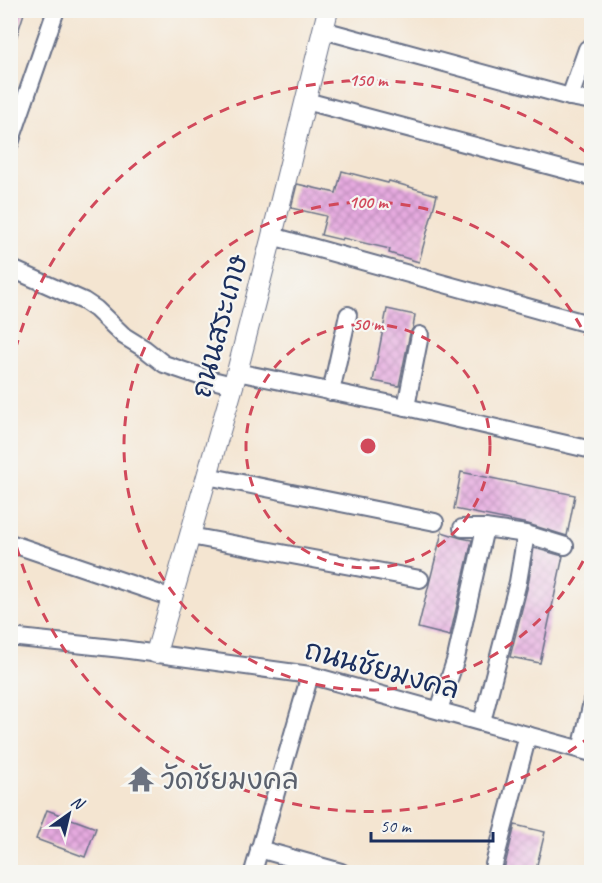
<svg xmlns="http://www.w3.org/2000/svg" width="602" height="883" font-family="Caveat,'Playpen Sans Thai',sans-serif">
<style>
.building{fill:url(#building-cross-hatch)}
.lines{fill:none;stroke-linecap:round;stroke-linejoin:round}
.minor-casing{stroke:#676f86;stroke-width:20}
.tertiary-casing{stroke:#676f86;stroke-width:22}
.minor{stroke:#fff;stroke-width:16}
.tertiary{stroke:#fff;stroke-width:20}
.ring{fill:none;stroke:#d1495b;stroke-width:3;stroke-dasharray:10 8}
.labels{text-anchor:middle;dominant-baseline:central;stroke-width:4.5;stroke-linejoin:round;paint-order:stroke}
.street-label{font-size:28px;fill:#1b2f5e;stroke:#f6f6f2}
.worship-label{font-size:28px;fill:#5b616d;stroke:#f6f6f2;text-anchor:start}
.centre{fill:#d1495b;stroke:#f6f6f2;stroke-width:3}
.ring-label{font-size:18px;text-anchor:middle;font-weight:bold;fill:#d1495b;stroke:#f6f6f2;stroke-width:4.5;stroke-linejoin:round;paint-order:stroke}
</style>
<defs>
<pattern id="building-cross-hatch" width="8" height="8" patternUnits="userSpaceOnUse" patternTransform="scale(1.5)"><rect width="8" height="8" fill="#e6aadf"/><path d="M0 0l8 8M0 8l8-8" fill="none" stroke="#ba8bb8"/></pattern>
</defs>
<rect width="100%" height="100%" fill="#f6f6f2"/>
<filter id="ink" filterUnits="userSpaceOnUse"><feTurbulence type="fractalNoise" baseFrequency=".0167" numOctaves="2"/><feDisplacementMap in="SourceGraphic" scale="12" xChannelSelector="R" yChannelSelector="G"/><feConvolveMatrix kernelMatrix="1 2 1 2 8 2 1 2 1" color-interpolation-filters="sRGB"/></filter>
<filter id="wash" filterUnits="userSpaceOnUse"><feTurbulence type="fractalNoise" baseFrequency=".008" numOctaves="4" result="noise"/><feDisplacementMap in="SourceGraphic" scale="24" xChannelSelector="R" yChannelSelector="G"/><feGaussianBlur stdDeviation="1.35" result="paint"/><feColorMatrix in="noise" values="0 0 0 0 0 0 0 0 0 0 0 0 0 0 0 0 0 1.4 0 .05"/><feComposite in="paint" operator="in"/></filter>
<g filter="url(#wash)">
<rect width="100%" height="100%" fill="#f4e5d1"/>
<g id="blocks">
<g class="building">
<path d="M10,10h15l-12,38 -3,-1z"/>
<path d="M342,171l46,12 1,-2 48,14 -18,67 -30,-9 1,-4 -47,-11 -1,2 -21,-5 5,-19 -35,-8 6,-24 39,9z"/>
<path d="M387,309l28,6 -2,13 -3,5 -11,53 -26,-5z"/>
<path d="M461,472l114,23 -8,41 -39,-12 -74,-15z"/>
<path d="M442,532l19,6 11,2 -22,96 -32,-8z"/>
<path d="M534,548l29,8 -23,107 -30,-6 18,-72z"/>
<path d="M47,810l49,18 -11,29 -49,-18z"/>
<path d="M515,825l30,7 -10,41h-32z"/>
</g>
</g>
</g>
<g filter="url(#ink)">
<use href="#blocks" fill-opacity="0" stroke="#676f86" stroke-width="1.5"/>
<g class="lines">
<g class="minor-casing">
<g id="minor">
<path d="M323,30l247,67 22,4"/>
<path d="M570,97l17,-48"/>
<path d="M306,101l286,76"/>
<path d="M10,143l46,-133"/>
<path d="M272,236l320,89"/>
<path d="M10,268l74,33 12,8 28,27 21,13 19,15 44,15 25,6"/>
<path d="M237,372l169,35 186,43"/>
<path d="M331,392l17,-77"/>
<path d="M406,407l14,-72"/>
<path d="M207,476l228,46"/>
<path d="M462,528h23"/>
<path d="M190,536l230,43"/>
<path d="M10,543l162,55"/>
<path d="M10,637l112,12 188,26 282,78"/>
<path d="M439,710l17,-52 29,-130 41,6 39,12"/>
<path d="M482,722l36,-140 8,-48"/>
<path d="M581,750l11,-48"/>
<path d="M259,849l82,23"/>
<path d="M253,872l57,-197"/>
<path d="M492,872l36,-137"/>
</g>
</g>
<g class="tertiary-casing">
<path id="tertiary" d="M156,653l81,-281 35,-136 56,-226"/>
</g>
<use href="#minor" class="minor"/>
<use href="#tertiary" class="tertiary"/>
</g>
</g>
<g class="ring">
<circle cx="368" cy="446" r="122"/>
<path d="M591 545A244 244 0 1 1 591 347"/>
<path d="M591 736A366 366 0 0 1 11 525M11 367A366 366 0 0 1 591 156"/>
</g>
<defs>
<g id="temple-bare" transform="scale(2.07)"><path d="M0-6L5-2H3V0L6.5 2.5H4V6H1.5V3h-3V6H-4V2.5H-6.5L-3 0V-2H-5Z" fill="#6b7280" stroke="#f6f6f2" stroke-width="2.5" paint-order="stroke"/></g>
</defs>
<g fill-rule="evenodd">
<use href="#temple-bare" x="141" y="779"/>
</g>
<g class="labels">
<g class="street-label">
<text transform="translate(219 326) rotate(-75)">ถนนสระเกษ</text>
<text transform="translate(382 669) rotate(15)">ถนนชัยมงคล</text>
</g>
<g class="worship-label">
<text x="161" y="779">วัดชัยมงคล</text>
</g>
</g>
<circle cx="368" cy="446" r="9" class="centre"/>
<g class="ring-label">
<text x="368" y="86">150 m</text>
<text x="368" y="208">100 m</text>
<text x="368" y="330">50 m</text>
</g>
<rect width="602" height="883" fill="none" stroke="#f6f6f2" stroke-width="36"/>
<g transform="translate(69 814) rotate(34)" stroke="#f6f6f2" stroke-width="4.5" paint-order="stroke">
<path d="M0-4.5L10 22L0 15L-10 22Z" fill="#1b2f5e"/>
<text y="-9" font-size="16" font-weight="bold" text-anchor="middle" fill="#1b2f5e">N</text>
</g>
<path d="M371 832v9h122v-9" fill="none" stroke="#1b2f5e" stroke-width="3"/>
<text x="380" y="832" font-size="18" fill="#1b2f5e" stroke="#f6f6f2" stroke-width="4.5" paint-order="stroke">50 m</text>
</svg>
